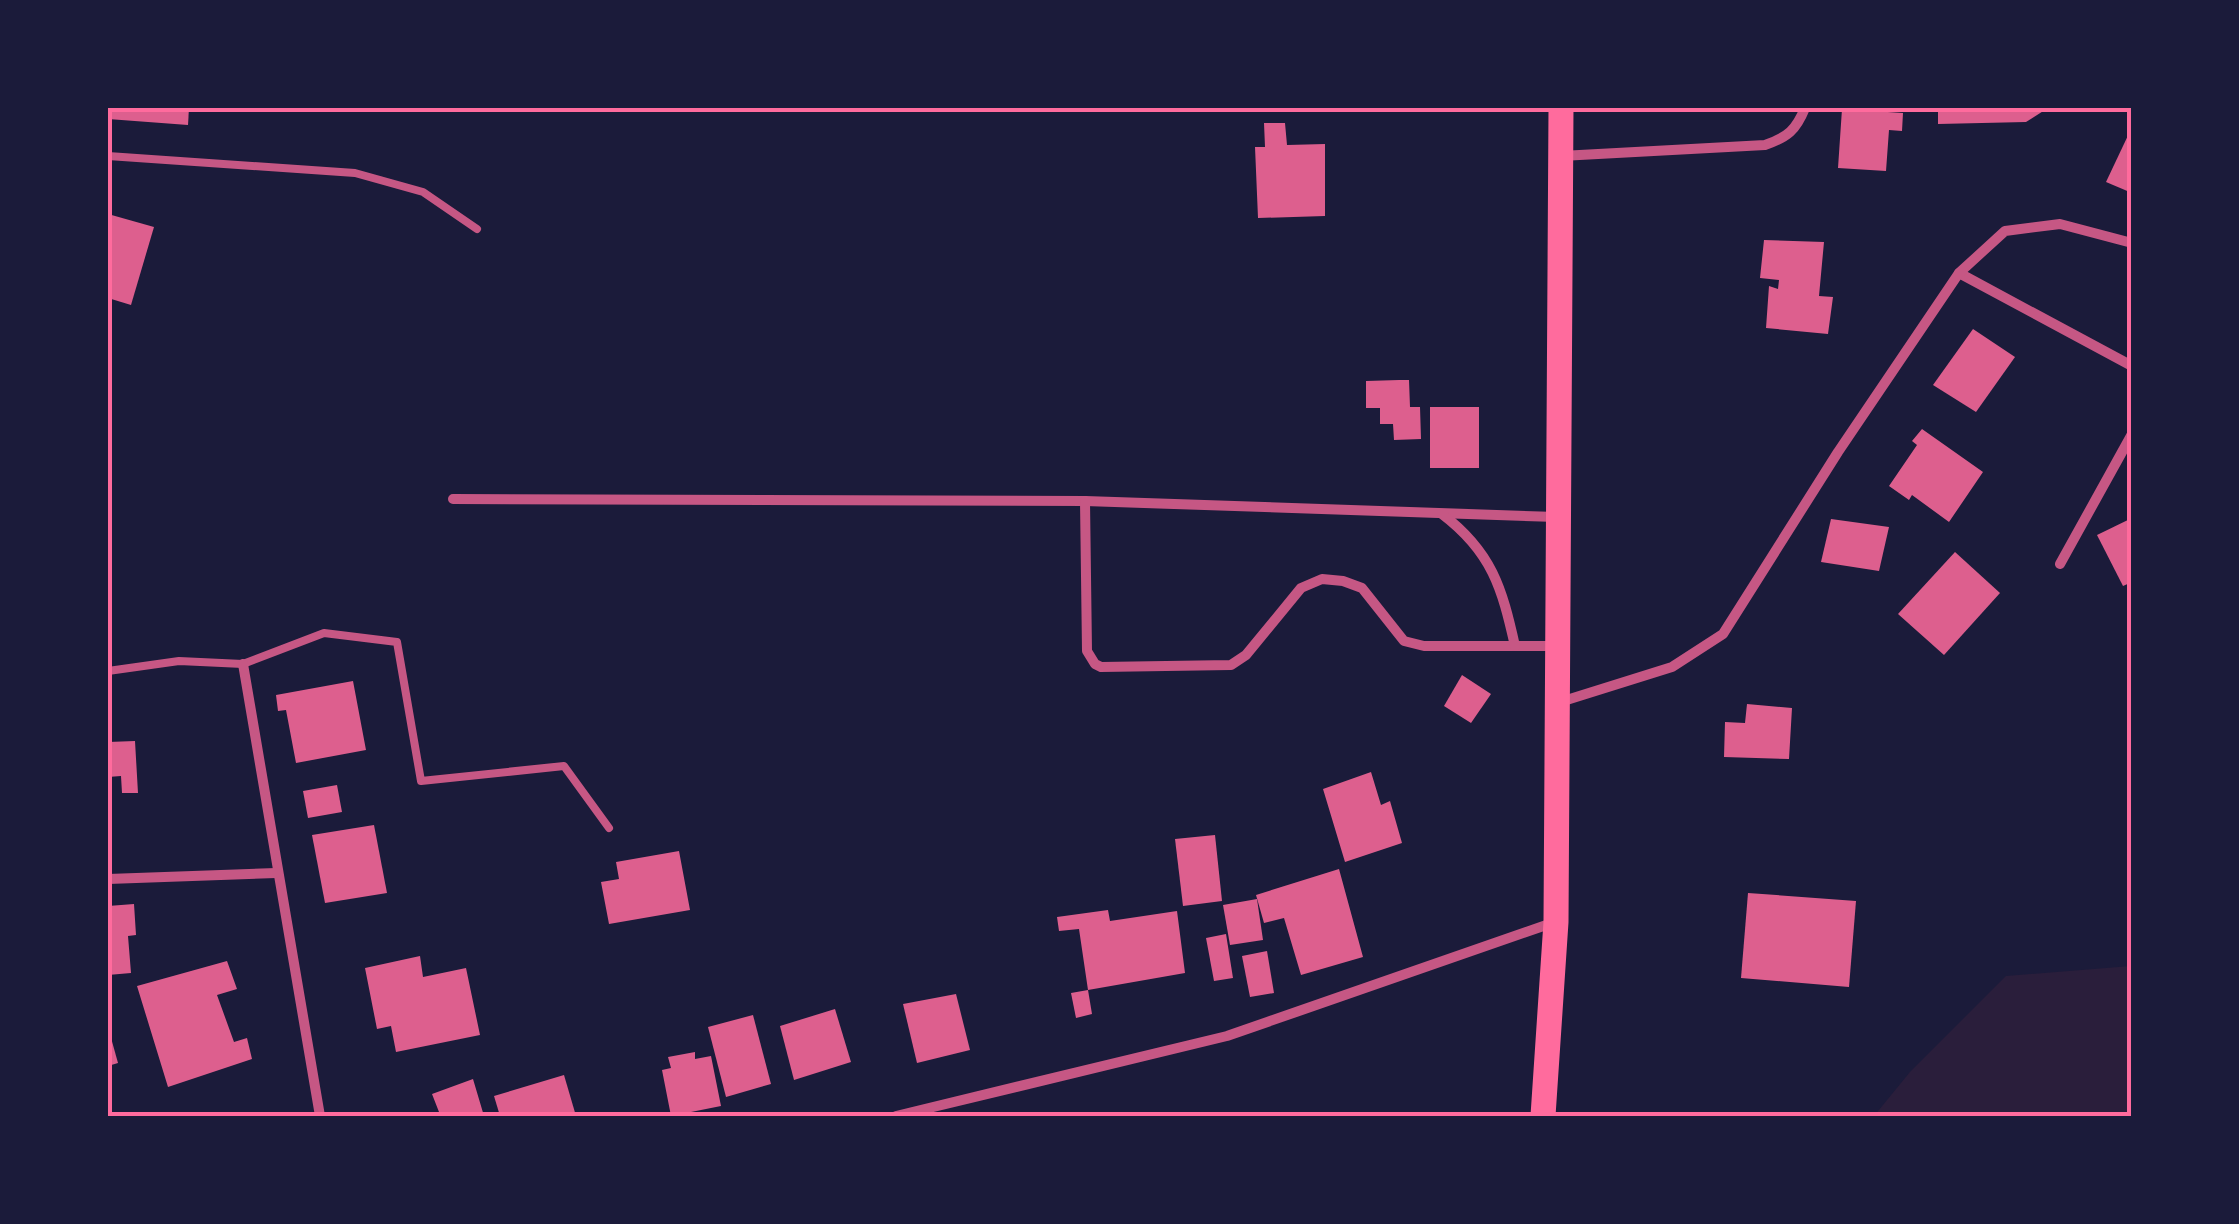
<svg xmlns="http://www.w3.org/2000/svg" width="2239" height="1224" font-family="'Golos Text',sans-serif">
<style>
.green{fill:#2a1e3b}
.building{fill:#dd5f8e}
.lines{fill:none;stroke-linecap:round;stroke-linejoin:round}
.service{stroke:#c65784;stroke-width:8}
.minor{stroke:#c65784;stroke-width:10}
.primary{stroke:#ff6b9d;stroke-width:25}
.neatline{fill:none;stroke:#ff6b9d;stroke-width:4}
</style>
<rect width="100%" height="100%" fill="#1b1b3a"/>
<path class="green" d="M2131,966v150h-257l36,-44 96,-96z"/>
<g class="building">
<path d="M108,108h81l-1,17 -80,-6z"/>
<path d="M1938,108h110l-22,14 -88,2z"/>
<path d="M1842,109l61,4 -1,18 -13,-1 -3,41 -48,-3z"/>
<path d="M1264,123h21l2,22 38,-1v72l-67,2 -3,-71h10z"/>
<path d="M2132,127v66l-26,-11z"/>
<path d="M108,214l46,13 -23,78 -23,-7z"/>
<path d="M1764,240l60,2 -5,54 14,1 -5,37 -62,-6 3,-42 9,3 1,-9 -19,-2z"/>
<path d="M1973,329l42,28 -39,55 -43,-27z"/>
<path d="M1399,380h10l1,27h10l1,32 -27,1 -1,-16h-13v-16h-14v-27z"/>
<rect x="1430" y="407" width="49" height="61"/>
<path d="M1922,429l61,43 -34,50 -37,-27 -3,5 -20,-14 28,-41 -5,-4z"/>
<path d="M2132,518v64l-9,4 -26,-51z"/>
<path d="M1831,519l58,8 -10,44 -58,-9z"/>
<path d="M1955,552l45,41 -56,62 -46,-41z"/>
<path d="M1462,675l29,19 -20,29 -27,-17z"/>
<path d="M353,681l13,69 -70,13 -10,-53 -8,1 -2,-16z"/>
<path d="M1747,704l45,4 -3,51 -65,-2 1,-35 20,1z"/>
<path d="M135,741l3,52h-16l-1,-17 -13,1v-35z"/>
<path d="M1371,772l10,33 9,-4 12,42 -57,19 -22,-73z"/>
<path d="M337,785l5,27 -34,6 -5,-27z"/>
<path d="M2129,800h3v29h-5z"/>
<path d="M374,825l13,68 -62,10 -13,-68z"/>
<path d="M1215,835l7,66 -39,5 -8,-67z"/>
<path d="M679,851l11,59 -81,14 -8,-42 18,-3 -3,-17z"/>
<path d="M1339,869l24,88 -62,18 -17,-57 -20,5 -8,-28z"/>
<path d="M1748,893l108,8 -7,86 -108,-9z"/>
<path d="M1257,899l6,41 -33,5 -7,-40z"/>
<path d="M134,904l2,31 -8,1 3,37 -23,2v-69z"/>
<path d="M1108,910l2,11 67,-10 8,62 -97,17 -9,-61 -20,2 -2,-14z"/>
<path d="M1226,934l7,44 -19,3 -8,-43z"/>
<path d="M1267,951l7,42 -24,4 -8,-41z"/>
<path d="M420,956l3,21 43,-9 14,67 -84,17 -5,-26 -14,3 -12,-61z"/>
<path d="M227,961l10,28 -20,6 17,47 13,-4 5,21 -84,28 -31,-101z"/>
<path d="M1088,990l4,24 -16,4 -5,-25z"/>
<path d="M956,994l14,56 -53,13 -14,-59z"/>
<path d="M835,1009l16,53 -57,18 -14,-54z"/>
<path d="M753,1015l18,69 -45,13 -18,-70z"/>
<path d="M108,1027l10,36 -10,3z"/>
<path d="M695,1052v7l16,-3 10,50 -50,10 -9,-46 9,-2 -3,-11z"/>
<path d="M564,1075l12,41h-76l-6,-20z"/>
<path d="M473,1079l11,37h-56l11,-4 -7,-18z"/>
</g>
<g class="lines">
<g class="service">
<path d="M108,156l247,17 68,19 54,37"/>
<path d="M108,671l71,-10 64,3 81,-31 73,9 24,139 143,-15 45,62"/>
</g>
<g class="minor">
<path d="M1561,156l204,-11c23,-8 31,-15 40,-37"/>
<path d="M1959,273l173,93"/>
<path d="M453,499l632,2 472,16"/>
<path d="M1085,501l2,150 8,13 6,3 130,-2 15,-10 55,-67 21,-9 21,2 19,7 42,53 20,5h130"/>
<path d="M1442,514c50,38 60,74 73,132"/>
<path d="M2060,564l72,-130"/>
<path d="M243,664l77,452"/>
<path d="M1557,703l115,-36 51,-33 115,-182 121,-179 46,-42 55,-7 72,19"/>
<path d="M108,879l168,-6"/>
<path d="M896,1116l331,-80 328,-114"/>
</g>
<path class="primary" d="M1543,1116l13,-194 5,-814"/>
</g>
<rect width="2239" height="1224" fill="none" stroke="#1b1b3a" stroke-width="220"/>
<rect x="110" y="110" width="2019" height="1004" class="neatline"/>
</svg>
